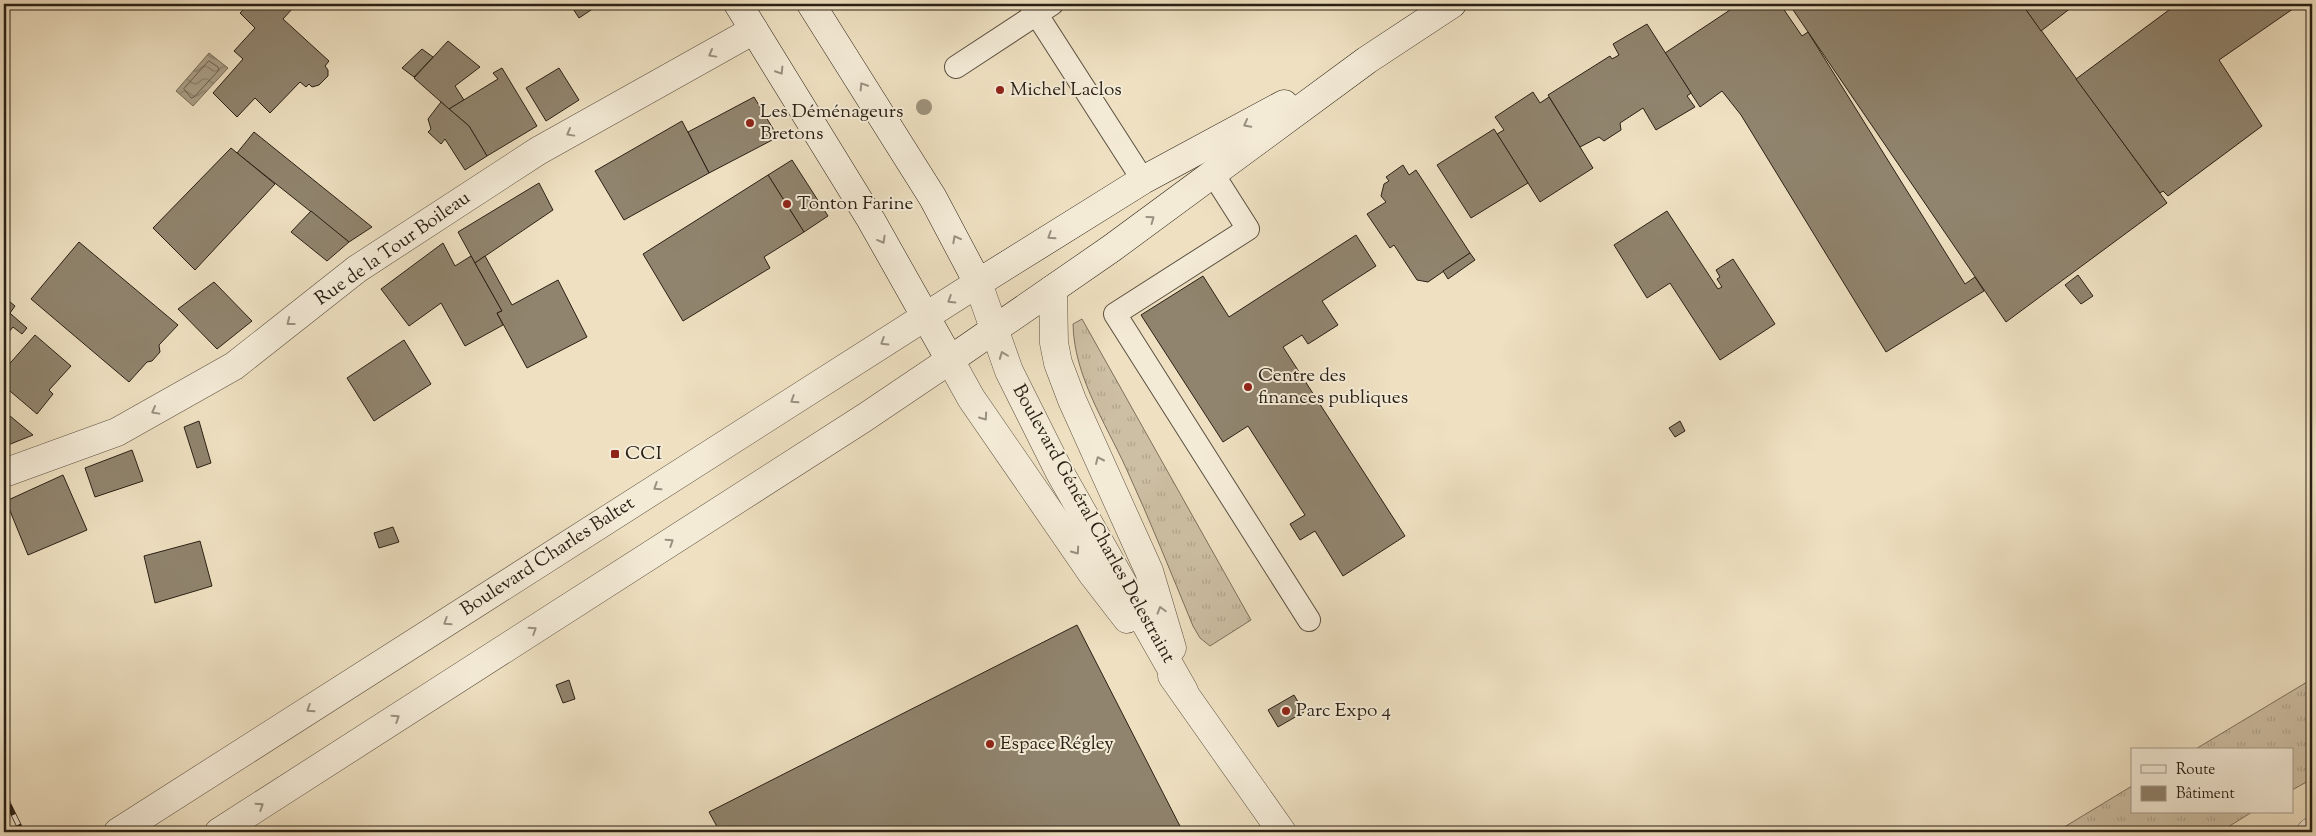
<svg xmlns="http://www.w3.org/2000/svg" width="2316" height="836" font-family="'Sorts Mill Goudy',serif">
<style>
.grass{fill:url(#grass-tufts);stroke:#7c705c}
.water{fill:url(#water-waves);stroke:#776c59}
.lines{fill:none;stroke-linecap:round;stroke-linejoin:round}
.shore{stroke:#6a604e;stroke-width:1}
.building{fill:#90846e;stroke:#2a2015}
.service-casing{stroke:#5b5040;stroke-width:24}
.minor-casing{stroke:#5b5040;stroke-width:29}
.tertiary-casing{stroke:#5b5040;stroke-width:29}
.secondary-casing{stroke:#2a2015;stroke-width:29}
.service{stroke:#f4ebd7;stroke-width:22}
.minor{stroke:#f4ebd7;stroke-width:28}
.tertiary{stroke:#f4ebd7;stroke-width:28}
.secondary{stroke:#f4ebd7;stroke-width:28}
.rail-casing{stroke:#2a2015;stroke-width:5.5}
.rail{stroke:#f4ebd7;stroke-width:4;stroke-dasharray:11;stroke-linecap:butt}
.tree{fill:#9d917a}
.oneway{stroke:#999080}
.poi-dot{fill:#8f2418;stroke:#f4ebd7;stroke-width:2}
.labels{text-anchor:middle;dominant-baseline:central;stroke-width:4;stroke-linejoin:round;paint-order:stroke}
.poi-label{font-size:19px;fill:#2a2015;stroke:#f4ebd7;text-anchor:start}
.street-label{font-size:19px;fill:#2a2015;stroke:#f4ebd7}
</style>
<defs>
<pattern id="grass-tufts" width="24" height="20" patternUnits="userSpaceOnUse" patternTransform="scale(1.25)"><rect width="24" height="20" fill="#cdbfa4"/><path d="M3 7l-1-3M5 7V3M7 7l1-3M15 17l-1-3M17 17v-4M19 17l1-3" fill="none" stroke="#b0a48c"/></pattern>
<pattern id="water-waves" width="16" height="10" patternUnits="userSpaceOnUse" patternTransform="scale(1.25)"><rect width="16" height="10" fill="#ab9f87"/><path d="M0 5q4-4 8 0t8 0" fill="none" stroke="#8b816d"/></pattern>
</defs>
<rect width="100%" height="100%" fill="#eee0c1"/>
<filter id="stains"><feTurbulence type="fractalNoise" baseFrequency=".004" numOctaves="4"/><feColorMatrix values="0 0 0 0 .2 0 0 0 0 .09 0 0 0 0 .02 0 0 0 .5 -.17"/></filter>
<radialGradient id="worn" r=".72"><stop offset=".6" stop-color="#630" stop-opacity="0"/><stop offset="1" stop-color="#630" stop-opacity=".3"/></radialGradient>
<g class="grass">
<path d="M1082,319l169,301 -41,26 -10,-8 -7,-12c-22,-53 -43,-106 -67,-158 -21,-46 -52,-92 -53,-144z"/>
<path d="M2312,679v100l-20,11v-40h-98z"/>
<path d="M2132,786v26h120l-32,20h-164z"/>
</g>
<path class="water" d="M209,53l19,15 -35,38 -17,-15z"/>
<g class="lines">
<path class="shore" d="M209,61l9,6 1,3 -25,27 -3,1 -7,-9z"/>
</g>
<g class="building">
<path d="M249,4h40l4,4 -10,11 46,42 -4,5 3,4v6l-9,9 -7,2 -3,-3 -3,3 -6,-5 -30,31 -15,-15 -18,19 -24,-24 30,-34 -9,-8 21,-23 -15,-15z"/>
<path d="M570,4h30l-21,14z"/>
<path d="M1739,4h41l22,32 6,-4 157,252 10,-7 9,14 -98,61 -145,-237 -19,-24 -22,16 -35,-54z"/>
<path d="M1789,4h233l145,199 -161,119z"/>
<path d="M2022,4h54l-35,27z"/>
<path d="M2177,4h123l-81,56 43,66 -94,70 -5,-5 -3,2 -84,-114z"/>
<path d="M1647,24l44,69 -4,3 8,11 -39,23 -13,-22 -23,15 1,7 -17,11 -5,-4 -19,10 -32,-52 62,-39 2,3 7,-4 -6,-11z"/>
<path d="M448,41l32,26 -25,19 9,14 -15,9 -35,-31z"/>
<path d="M422,49l11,8 -19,20 -12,-9z"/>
<path d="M502,68l35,58 -50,30 -18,-30 -20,-17 49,-30 -5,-6z"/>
<path d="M559,68l20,32 -33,21 -20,-33z"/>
<path d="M1533,92l7,11 9,-6 44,71 -53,34 -43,-68 7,-4 -9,-13z"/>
<path d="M754,97l24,40 -69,36 -21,-41z"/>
<path d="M441,102l28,24 18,30 -22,14 -20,-31 -4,5 -13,-12 3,-3 -3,-10z"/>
<path d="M682,121l27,52 -85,47 -29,-49z"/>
<path d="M1494,129l34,54 -57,35 -34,-53z"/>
<path d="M254,132l118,95 -23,15 -112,-89z"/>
<path d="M231,148l44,36 -80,86 -42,-42z"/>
<path d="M792,160l36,56 -24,16 -36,-57z"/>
<path d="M1403,165l6,10 7,-5 54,83 -42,29 -11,-2 -23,-35 -4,3 -23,-34 19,-12 -5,-6 3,-12 5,-3 -3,-4z"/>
<path d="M768,175l36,57 -40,25 6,11 -87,53 -40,-67z"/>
<path d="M539,183l14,27 -78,53 -17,-31z"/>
<path d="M311,211l38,31 -22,19 -36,-29z"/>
<path d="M1667,211l51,78 4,-2 -5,-8 3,-2 -4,-7 17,-11 42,65 -55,36 -50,-77 -23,15 -33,-53z"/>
<path d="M1356,235l20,31 -54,35 16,24 -30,19 -6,-9 -19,12 122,189 -62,40 -28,-45 -15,9 -10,-16 15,-9 -57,-89 -25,16 -82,-127 62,-39 26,41z"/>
<path d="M79,242l99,83 -19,20 1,7 -8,9 -5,1 -18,20 -98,-83z"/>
<path d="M443,243l12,23 16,-10 31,55 -5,2 6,12 -38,21 -24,-43 -32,23 -28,-37z"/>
<path d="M1470,253l5,7 -27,19 -5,-8z"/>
<path d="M485,256l27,49 46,-25 29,57 -60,31 -30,-55 5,-2 -27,-48z"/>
<path d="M2078,275l15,21 -12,8 -16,-19z"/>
<path d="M214,282l38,39 -35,28 -39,-40z"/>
<path d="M4,297l11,9 -5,7 -6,-5z"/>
<path d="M4,308l23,20 -5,6 -9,-7 -9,11z"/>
<path d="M35,335l36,31 -22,24 4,4 -16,20 -33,-28v-16z"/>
<path d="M404,340l27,44 -57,37 -27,-43z"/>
<path d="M4,411l29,24 -25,10 -4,-4z"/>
<path d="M199,421l12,42 -14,5 -13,-41z"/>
<path d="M1680,421l5,10 -10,6 -6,-9z"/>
<path d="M132,450l11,31 -48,16 -10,-29z"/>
<path d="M63,475l24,55 -59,25 -22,-54z"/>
<path d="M393,527l6,15 -20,6 -5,-15z"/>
<path d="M200,541l12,45 -57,17 -11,-47z"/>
<path d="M1077,625l106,207h-463l-11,-20z"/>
<path d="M569,680l6,19 -12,4 -7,-18z"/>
<path d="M1294,695l10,17 -26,15 -10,-17z"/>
</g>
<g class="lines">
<g class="service-casing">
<g id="service">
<path d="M1030,4l113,176"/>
<path d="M956,67l96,-63"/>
<path d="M1213,174l35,55 -133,85 194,306"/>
</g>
</g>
<g class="minor-casing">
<g id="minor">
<path d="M4,473l113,-41 117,-66 123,-97 181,-118 216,-121"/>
<path d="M2311,832h1"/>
</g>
</g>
<g class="tertiary-casing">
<g id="tertiary">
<path d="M1053,289l1,54 4,20 14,37 77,171 23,77"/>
<path d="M1172,676l110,156"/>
<path d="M118,832l860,-549 31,88 50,100 125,220"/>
<path d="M219,832l645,-414 86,-58 21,38 122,177 34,44"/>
</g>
</g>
<g class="secondary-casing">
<g id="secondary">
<path d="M738,4l133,216 79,140 162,-112 255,-188 85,-56"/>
<path d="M811,4l122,194 45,85 165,-103 141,-76"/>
</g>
</g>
<use href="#service" class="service"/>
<use href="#minor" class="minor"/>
<use href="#tertiary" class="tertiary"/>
<use href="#secondary" class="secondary"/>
<g class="rail-casing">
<path id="rail" d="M4,795l18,37"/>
</g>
<use href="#rail" class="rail"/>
</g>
<circle class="tree" cx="924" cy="107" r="8"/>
<defs><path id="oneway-chevron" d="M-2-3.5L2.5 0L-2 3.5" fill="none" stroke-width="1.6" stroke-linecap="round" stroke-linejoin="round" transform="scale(1.25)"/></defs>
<g class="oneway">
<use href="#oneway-chevron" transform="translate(712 54) rotate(151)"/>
<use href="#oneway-chevron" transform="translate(780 71) rotate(58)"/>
<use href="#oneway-chevron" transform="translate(863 86) rotate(-122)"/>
<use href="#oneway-chevron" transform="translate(1247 124) rotate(152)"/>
<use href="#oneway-chevron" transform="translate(570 133) rotate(151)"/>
<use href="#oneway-chevron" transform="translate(1151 219) rotate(-36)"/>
<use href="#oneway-chevron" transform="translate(1051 236) rotate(147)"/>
<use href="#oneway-chevron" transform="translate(956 239) rotate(-118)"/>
<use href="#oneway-chevron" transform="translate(882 240) rotate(61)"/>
<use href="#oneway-chevron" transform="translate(951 300) rotate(148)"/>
<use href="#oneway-chevron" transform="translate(290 322) rotate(142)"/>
<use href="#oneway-chevron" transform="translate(884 342) rotate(148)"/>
<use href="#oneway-chevron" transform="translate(1003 355) rotate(-111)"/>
<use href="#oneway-chevron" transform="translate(794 400) rotate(147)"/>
<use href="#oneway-chevron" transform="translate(155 411) rotate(151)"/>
<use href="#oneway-chevron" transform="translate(984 417) rotate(55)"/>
<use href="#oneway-chevron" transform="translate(1099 460) rotate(-114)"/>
<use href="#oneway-chevron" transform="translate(657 487) rotate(147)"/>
<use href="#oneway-chevron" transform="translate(670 542) rotate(-33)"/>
<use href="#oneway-chevron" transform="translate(1076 551) rotate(55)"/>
<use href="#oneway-chevron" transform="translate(1161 610) rotate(-106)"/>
<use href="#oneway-chevron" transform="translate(447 622) rotate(147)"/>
<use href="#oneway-chevron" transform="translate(533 630) rotate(-33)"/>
<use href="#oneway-chevron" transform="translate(310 709) rotate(147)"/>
<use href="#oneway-chevron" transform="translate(396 718) rotate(-33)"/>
<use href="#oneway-chevron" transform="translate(260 806) rotate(-33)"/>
</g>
<g class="poi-dot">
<circle cx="1000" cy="90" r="5"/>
<circle cx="750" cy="123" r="5"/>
<circle cx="787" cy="204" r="5"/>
<circle cx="1248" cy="387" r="5"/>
<rect x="610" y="449" width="10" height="10" rx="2.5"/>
<circle cx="1286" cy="711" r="5"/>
<circle cx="990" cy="744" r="5"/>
</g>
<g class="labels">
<g class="poi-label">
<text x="1010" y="90">Michel Laclos</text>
<text x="760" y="112">Les Déménageurs<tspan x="760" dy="22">Bretons</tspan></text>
<text x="797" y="204">Tonton Farine</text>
<text x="1258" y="376">Centre des<tspan x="1258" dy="22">finances publiques</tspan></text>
<text x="625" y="454">CCI</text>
<text x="1296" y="711">Parc Expo 4</text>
<text x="1000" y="744">Espace Régley</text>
</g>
<g class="street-label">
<text transform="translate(393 249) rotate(-35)">Rue de la Tour Boileau</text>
<text transform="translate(1093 524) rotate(61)">Boulevard Général Charles Delestraint</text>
<text transform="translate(548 557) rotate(-33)">Boulevard Charles Baltet</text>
</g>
</g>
<rect width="2316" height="836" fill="none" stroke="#eee0c1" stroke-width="20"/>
<rect x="5" y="5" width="2306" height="826" fill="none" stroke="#2a2015" stroke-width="2.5"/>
<rect x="10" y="10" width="2296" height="816" fill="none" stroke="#2a2015"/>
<rect x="2131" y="748" width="162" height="65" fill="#f4ebd7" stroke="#a39a89"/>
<rect x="2141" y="765" width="25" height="8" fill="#f4ebd7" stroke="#a39a89"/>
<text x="2176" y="774" font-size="15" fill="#2a2015">Route</text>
<rect x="2141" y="786" width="25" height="15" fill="#90846e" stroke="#a39a89"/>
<text x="2176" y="798" font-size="15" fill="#2a2015">Bâtiment</text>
<rect width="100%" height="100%" filter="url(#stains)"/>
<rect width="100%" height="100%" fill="url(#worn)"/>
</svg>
